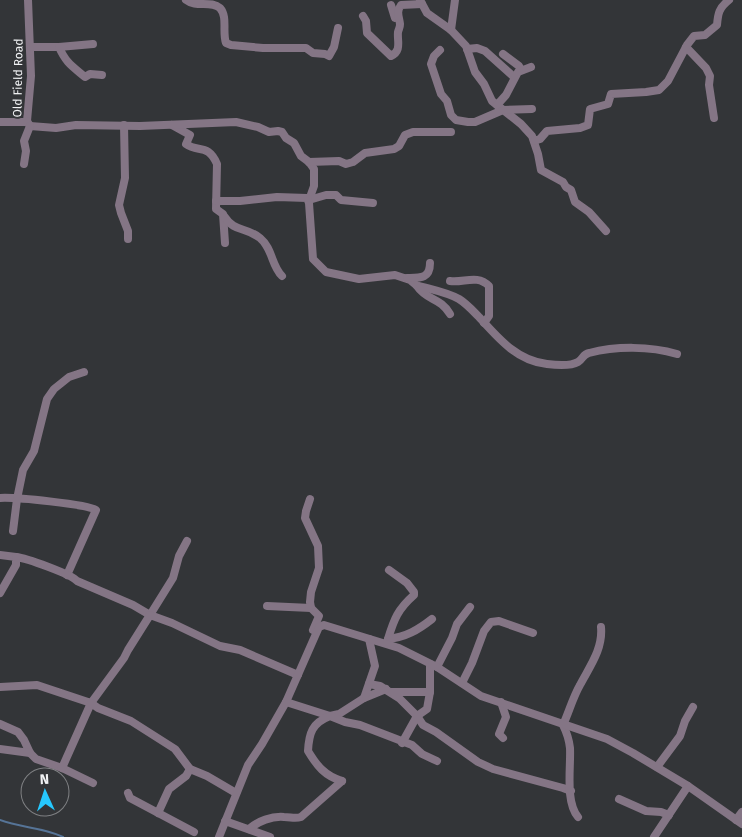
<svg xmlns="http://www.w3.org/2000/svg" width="742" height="837" font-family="'Fira Sans',sans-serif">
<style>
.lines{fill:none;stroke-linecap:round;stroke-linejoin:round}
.stream{stroke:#567497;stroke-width:2}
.minor{stroke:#847585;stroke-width:8}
.labels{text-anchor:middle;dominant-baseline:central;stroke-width:4;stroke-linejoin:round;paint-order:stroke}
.street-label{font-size:12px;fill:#f0f1f3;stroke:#333538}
</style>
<rect width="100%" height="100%" fill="#333538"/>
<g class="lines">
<path class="stream" d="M0,820c20,8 43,7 63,17"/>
<g class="minor">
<path d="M28,0l3,76 -4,45 3,5"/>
<path d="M186,0c10,8 25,0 34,8 8,9 2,24 6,35l5,2 32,3h43l7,5 12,1 4,2 5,-9 4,-19"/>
<path d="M420,0l7,13 24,17 15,16 9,26 9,12 8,17 29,23 11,12 6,18 3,16 22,12 3,5 5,3 4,12 14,10 17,19"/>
<path d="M391,5l4,13"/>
<path d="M363,16l3,5 1,12 24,23c11,-5 6,-15 7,-24 1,-4 2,-4 2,-8 -1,-8 -4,-12 1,-19l21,-1"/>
<path d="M451,30l4,-30"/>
<path d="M31,47h28c7,16 13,19 26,30l5,-3 12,1"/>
<path d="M59,47l34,-3"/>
<path d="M686,47l20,21 4,8 -1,9 5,33"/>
<path d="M467,49l10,-1 8,3 29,26"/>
<path d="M440,50l-6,6 -3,8 10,30 6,7 4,14 5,5 12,2h7l28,-12 29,-1"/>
<path d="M503,54l16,12 2,4"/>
<path d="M497,105l9,-10 12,-23 13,-5"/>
<path d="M0,122h24l3,-1"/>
<path d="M124,125l1,53 -6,27 2,8 7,18v8"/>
<path d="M172,125l18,10 -4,9c12,9 22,-1 31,20l-1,45 7,5 2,29"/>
<path d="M30,126l26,2 20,-3 64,1 96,-4 22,5 11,5 9,-1 4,1 4,6 8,5 7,13 8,6 5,7v17l-5,14"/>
<path d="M534,141l6,-2 7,-8 33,-3 8,-3 2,-16 18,-5 3,-10 35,-2 13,-2 9,-9 19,-36 7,-9 11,-1 12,-10c1,-12 2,-17 12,-25"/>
<path d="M309,162l30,-1 7,3 7,-2 12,-9 29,-4 5,-3 6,-11 8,-3h38"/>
<path d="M24,164l2,-13 -2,-10 6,-15"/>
<path d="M309,200l17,-5h10l5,5 32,3"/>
<path d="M216,201h24l37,-4 30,1 2,5 4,56 13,13 33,7 36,-4 15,5 6,5c13,4 31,7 43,14 8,5 14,12 20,18 19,21 38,44 68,47 8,1 24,2 31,-2 5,-3 5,-8 11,-9 27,-7 61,-7 88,1"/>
<path d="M224,216c11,17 21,10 36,22 13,11 11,27 22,38"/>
<path d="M407,278c13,0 23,1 23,-15"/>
<path d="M450,281c14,2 27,-7 39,5v30l-5,7"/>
<path d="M417,286c10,15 23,11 33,28"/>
<path d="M0,498c14,-1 87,6 96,12l-29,65"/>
<path d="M310,499l-4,12 -1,7 13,28 1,22 -8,24 -1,10 1,6 8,8 -6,14"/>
<path d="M13,531l4,-32 6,-29 11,-19 13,-52 7,-10 15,-12 15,-5"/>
<path d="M0,555l16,2v8l-16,28"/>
<path d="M16,557c10,1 55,17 61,24l56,24 17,10 23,-37 6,-22 8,-15"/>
<path d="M267,606l44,2"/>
<path d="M388,639c6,-20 10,-30 26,-44v-3l-7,-9 -18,-13"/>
<path d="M387,642l1,-3c18,-2 30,-9 44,-20"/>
<path d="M437,667l15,-29 5,-14 13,-17"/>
<path d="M462,683l10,-20 12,-32 7,-9 8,-1 34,12"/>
<path d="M369,684l11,2 19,12 18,18 6,9 13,7 42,30 15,7 70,19 8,3"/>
<path d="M0,687l37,-2 54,18 33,-45 4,-8 22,-35 22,8 48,23 20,4 58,25"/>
<path d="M391,692h39"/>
<path d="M364,698l22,-9"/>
<path d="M286,702l44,14 9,-2 25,-16 11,-32 -6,-27"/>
<path d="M501,702l5,15 -7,17 4,4"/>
<path d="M0,724l18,8 6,8 6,13 6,6 26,9 31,15"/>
<path d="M402,743l15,-27 10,-7 3,-17v-28"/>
<path d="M0,749l30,4"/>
<path d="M657,767l23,-31 5,-15 8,-14"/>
<path d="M62,768l29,-65 7,5 33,13 44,28 15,20 17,7 29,17"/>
<path d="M342,781c-17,-5 -25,-15 -34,-30 1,-18 4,-28 22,-35l15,6 15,3 52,20 10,9 15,7"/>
<path d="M128,793l2,5 64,34"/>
<path d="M619,799l27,12 15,1 8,3"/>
<path d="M158,813l11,-24 17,-13 4,-7"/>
<path d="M578,817c-13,-15 -7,-50 -8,-69 -1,-9 -3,-15 -7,-23 6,-13 10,-28 17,-40 10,-19 23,-36 21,-58"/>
<path d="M736,820l6,-8"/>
<path d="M225,821l45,16"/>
<path d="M249,829c9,-8 23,-13 35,-12 7,0 11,2 17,0l41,-36"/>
<path d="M219,837l29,-72 14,-21 24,-42 33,-75 5,-2 75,23 38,19 44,29 126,43 26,14 55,33 54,38"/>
<path d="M654,837l34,-51"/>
</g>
</g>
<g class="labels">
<g class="street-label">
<text transform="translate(18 78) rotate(-89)">Old Field Road</text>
</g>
</g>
<g transform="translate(45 792) rotate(357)"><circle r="24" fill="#333538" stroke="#7f8083"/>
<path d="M0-4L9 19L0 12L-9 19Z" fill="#26c8fe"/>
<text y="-8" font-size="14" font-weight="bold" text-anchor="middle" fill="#f0f1f3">N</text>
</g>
</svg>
